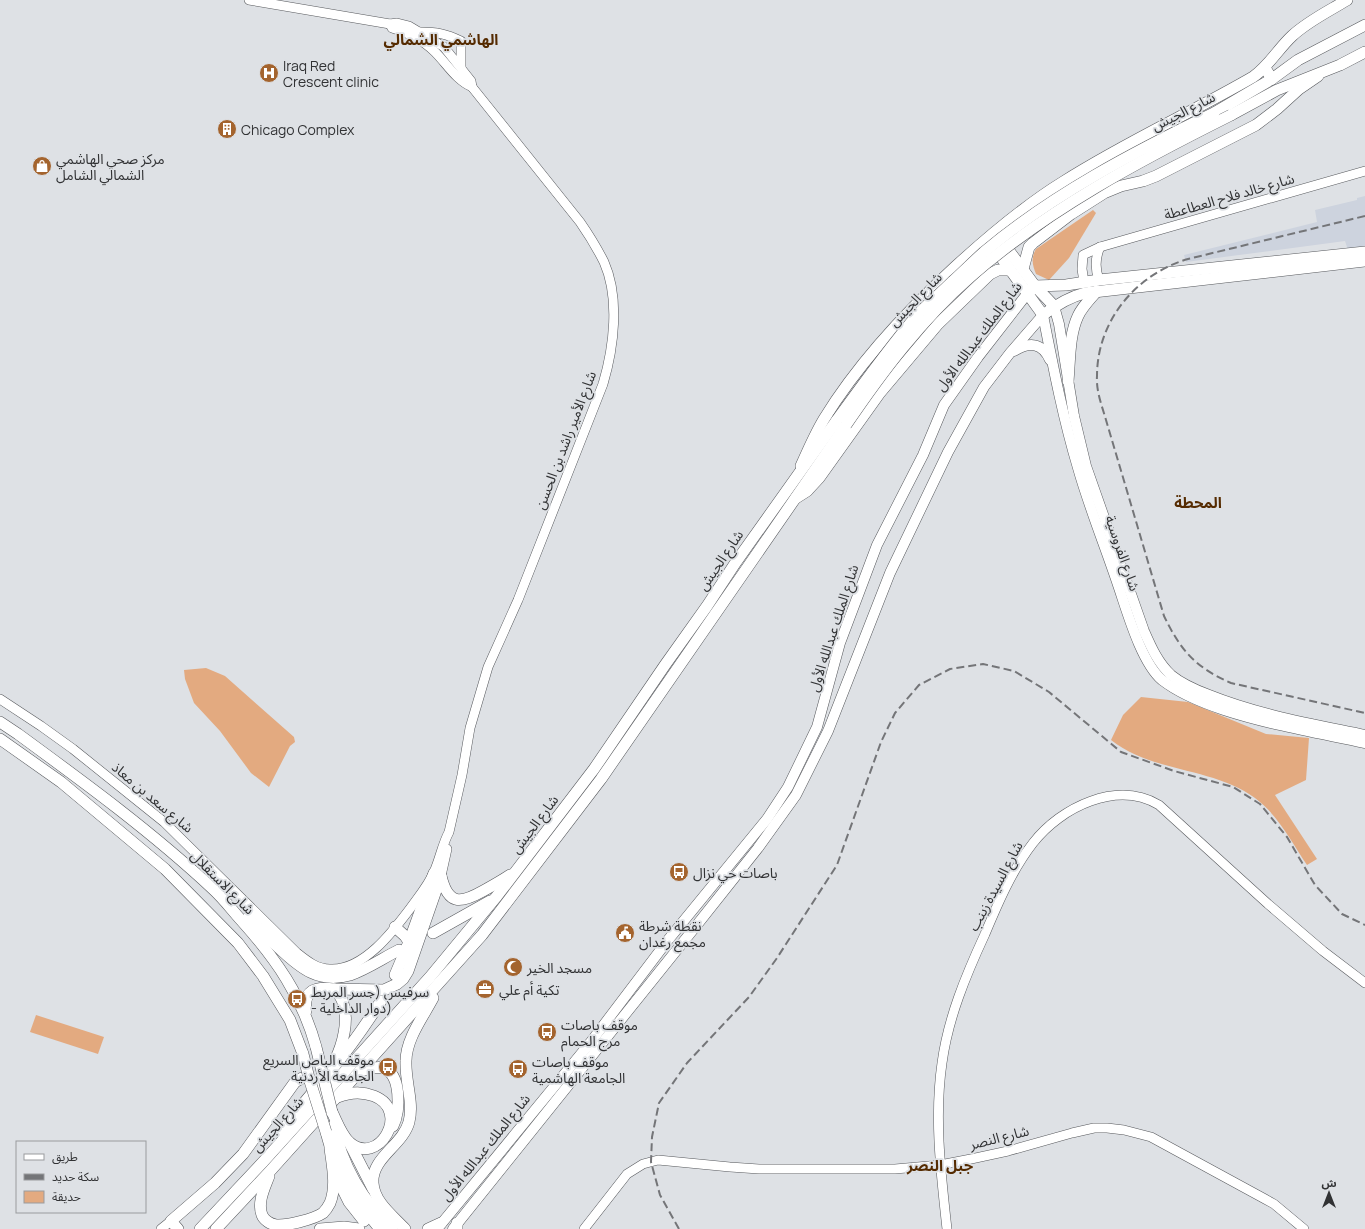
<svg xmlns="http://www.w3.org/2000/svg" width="1365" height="1229" font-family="Manrope,'Noto Sans Arabic',sans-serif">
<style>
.built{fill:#cdd3de}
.green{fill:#e3aa80}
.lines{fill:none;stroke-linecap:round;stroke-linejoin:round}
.tertiary-casing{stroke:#56585c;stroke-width:10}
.secondary-casing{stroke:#56585c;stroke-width:11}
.primary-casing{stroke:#56585c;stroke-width:12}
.trunk-casing{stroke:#56585c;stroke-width:12}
.tertiary{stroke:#fff;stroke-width:9}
.secondary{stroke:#fff;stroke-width:10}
.primary{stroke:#fff;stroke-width:11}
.trunk{stroke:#fff;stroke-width:11}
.rail{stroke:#747578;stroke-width:2;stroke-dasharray:8 4;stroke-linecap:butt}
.trunk-bridge-casing{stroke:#56585c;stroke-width:12;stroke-linecap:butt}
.trunk-bridge{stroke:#fff;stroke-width:11}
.labels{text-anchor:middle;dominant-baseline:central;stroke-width:3.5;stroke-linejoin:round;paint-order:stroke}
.poi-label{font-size:14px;fill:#313234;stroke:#dee1e5;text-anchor:start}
.street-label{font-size:14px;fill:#313234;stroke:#dee1e5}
.neighbourhood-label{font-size:15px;font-weight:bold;fill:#552b01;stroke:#dee1e5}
</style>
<rect width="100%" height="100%" fill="#dee1e5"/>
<path class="built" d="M1365,196v50l-17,4 -3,-9 -159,21 -2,-7 133,-33 -2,-12 42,-10v-2z"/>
<g class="green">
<path d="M1093,210l3,3 -27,45 -20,22 -13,-6c-4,-10 -5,-16 0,-25z"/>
<path d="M206,668l19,8 69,61 1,5 -5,4 -21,41 -18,-14 -31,-42 -26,-28 -9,-24 -1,-9z"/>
<path d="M1141,697l47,5 78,32 43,4 -3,42 -31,15 42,64 -10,6c-16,-24 -29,-50 -52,-67 -42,-31 -102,-25 -144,-58l12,-25z"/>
<path d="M36,1015l68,22 -6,17 -68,-22z"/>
</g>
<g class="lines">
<g class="tertiary-casing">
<g id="tertiary">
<path d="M249,0l141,24 7,-1 12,3 35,21 27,34 1,6"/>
<path d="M421,32c16,0 25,2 40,9v26"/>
<path d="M1099,280c-4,-11 -4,-22 1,-33"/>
<path d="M1084,282l-2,-13 1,-14 17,-8 265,-76"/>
<path d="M0,699l41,27 32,23 91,73 133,131c10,8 20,16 33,16 34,2 64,-39 82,-63 8,-11 17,-22 22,-34 6,-13 8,-27 15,-40l13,-57 8,-47 18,-61 30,-67 85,-216c11,-37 17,-86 1,-122 -7,-14 -15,-27 -24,-40l-108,-135c-16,-7 -25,-23 -37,-35 -13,-13 -27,-19 -43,-24l-2,-4"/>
<path d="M441,876l6,-27"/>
<path d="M161,1229l10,-8"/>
<path d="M584,1229l43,-55 16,-10 15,-4 72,7 29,2h136l45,-4 31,-6 37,-8 64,-18 22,-5h13l17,2 27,7 114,62 9,5 30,25"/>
<path d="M947,1229c-6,-55 -13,-111 -5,-166 6,-45 24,-88 43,-129 13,-31 27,-64 48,-91 28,-36 84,-63 126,-38l109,99 55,47 42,32"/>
</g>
</g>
<g class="secondary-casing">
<g id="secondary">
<path d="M1054,306l5,18 15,92 12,50 58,165c7,16 14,32 27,44 11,9 25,15 38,20 50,20 103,29 156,40"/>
<path d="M1043,315c10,51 20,103 35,153 11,39 27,78 40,117 9,26 23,77 44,95 18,14 41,23 62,30 46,15 94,23 141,33"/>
<path d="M1014,351c15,-9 28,-9 36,9"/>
<path d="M437,1229l153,-186 78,-103 99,-121 21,-32 29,-60 23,-84 37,-98 46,-90 21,-50 34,-48 49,-63"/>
<path d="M453,1229l243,-303 62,-78 38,-53 32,-64 62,-158 58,-121 36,-65 26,-34 33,-38"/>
</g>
</g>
<g class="primary-casing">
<g id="primary">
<path d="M1001,240l34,46 19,20"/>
<path d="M993,246l50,69c13,-10 26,-18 42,-22l280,-32"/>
<path d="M1023,269l6,-22 4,-4 38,-29 33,-21 17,-7 22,-5 13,-5 100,-51 21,-16 22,-20 19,-13"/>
<path d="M1027,294l8,-8 31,-1 33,-5 266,-28"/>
<path d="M1068,381c2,-21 1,-46 10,-65 4,-9 12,-17 19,-25"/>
<path d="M801,466c7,-16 14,-32 23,-47 35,-57 82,-107 131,-152 34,-31 69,-61 108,-85 61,-39 128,-69 190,-105 16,-11 25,-28 39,-41 16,-15 37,-25 55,-36"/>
<path d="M796,498l11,-7 12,-13 60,-84 59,-70 52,-50 8,-4h12"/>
</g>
</g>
<g class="trunk-casing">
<g id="trunk">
<path d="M1265,68l7,11"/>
<path d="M1214,113l58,-34 26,-19 67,-35"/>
<path d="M1231,115l46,-25 63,-25 25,-13"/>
<path d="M0,722l18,12c67,49 134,98 195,155 10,9 19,21 28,31 35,39 61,76 75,127"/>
<path d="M0,739l61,43 104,87 73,74 25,33 27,44 13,34"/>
<path d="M441,876c7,29 19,28 42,15 9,-5 18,-10 27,-16"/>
<path d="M248,918c10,10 21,20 31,30 21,20 40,36 71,27 17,-6 33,-17 49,-25"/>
<path d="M395,927l10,9 4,6"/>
<path d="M433,933l57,-32"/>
<path d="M395,975l14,-33 25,-69"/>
<path d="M334,989l50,1 13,-6 6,-5 5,-8 33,-95"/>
<path d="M306,1011c-3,-21 10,-25 28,-22 4,4 8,9 9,14 6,17 0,41 -8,57"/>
<path d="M361,1071c7,-2 15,-5 22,-3 19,6 17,43 10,58"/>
<path d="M332,1112c5,10 9,22 17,30 29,26 63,-31 25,-46 -13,-5 -24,-4 -36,1"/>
<path d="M334,1125c7,39 29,76 58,104"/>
<path d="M326,1132c9,37 30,68 54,97"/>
<path d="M282,1133c13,-22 31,-40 47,-60 19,-23 36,-47 52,-72"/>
<path d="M349,1142l24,47"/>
<path d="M269,1176c-4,11 -12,26 -7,39 2,5 8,9 14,10 11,1 38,-6 47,-12 3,-3 5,-6 7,-10 7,-17 2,-38 0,-55"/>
<path d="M338,1180l11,22 15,19"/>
<path d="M178,1229l-7,-8 44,-38 28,-29 52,-72 7,-4h7"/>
<path d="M200,1229l63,-67 167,-185 67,-81 97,-127 71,-104 42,-59 29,-44 101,-142"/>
<path d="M216,1229l56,-60 210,-234 119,-156 245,-354"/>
<path d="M320,1229l24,-2 15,2"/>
<path d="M405,1229c-12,-13 -31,-27 -32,-46 -2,-25 30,-38 36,-61 5,-20 -4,-40 -3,-61 0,-22 17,-44 27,-63"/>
<path d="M428,1229l13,-6"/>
<path d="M457,1229v-6"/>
</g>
</g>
<use href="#tertiary" class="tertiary"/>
<use href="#secondary" class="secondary"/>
<use href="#primary" class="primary"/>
<use href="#trunk" class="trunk"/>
<g class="rail">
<path d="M1365,216l-177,43c-52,15 -91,62 -91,117 -1,15 5,30 9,44l58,196c17,35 31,51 67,67l134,30"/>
<path d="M679,1229l-19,-34 -9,-33 1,-25 7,-34 28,-40 62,-66 28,-39 60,-93 44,-123 14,-29 24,-28 31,-16 33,-5 31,7 35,21 72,60 53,19 59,16 27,17 27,33 28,48 27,29 23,11"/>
</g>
<g class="trunk-bridge-casing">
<g id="trunk-bridge">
<path d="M837,420c26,-36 52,-72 81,-106 11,-11 24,-22 35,-33 11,-10 21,-20 31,-29 69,-58 150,-100 230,-139"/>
<path d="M846,425c36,-53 75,-105 124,-148 78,-68 169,-116 261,-162"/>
<path d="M316,1047l16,65"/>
<path d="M303,1054l6,24 17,54"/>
</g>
</g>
<use href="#trunk-bridge" class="trunk-bridge"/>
</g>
<defs>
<g id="hospital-disc" transform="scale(1)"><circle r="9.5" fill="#a4642e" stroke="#dee1e5"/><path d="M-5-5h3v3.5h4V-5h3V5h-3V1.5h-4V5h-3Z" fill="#fff"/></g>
<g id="building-disc" transform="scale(1)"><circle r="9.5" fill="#a4642e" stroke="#dee1e5"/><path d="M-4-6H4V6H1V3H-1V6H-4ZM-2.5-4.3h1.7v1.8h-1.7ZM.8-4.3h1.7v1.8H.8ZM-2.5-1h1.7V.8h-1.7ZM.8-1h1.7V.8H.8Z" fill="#fff"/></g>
<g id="shop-disc" transform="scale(1)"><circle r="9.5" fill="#a4642e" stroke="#dee1e5"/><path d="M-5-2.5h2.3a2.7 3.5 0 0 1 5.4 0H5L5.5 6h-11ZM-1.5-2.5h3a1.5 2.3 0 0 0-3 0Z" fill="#fff"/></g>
<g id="bus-disc" transform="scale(1)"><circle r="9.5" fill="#a4642e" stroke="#dee1e5"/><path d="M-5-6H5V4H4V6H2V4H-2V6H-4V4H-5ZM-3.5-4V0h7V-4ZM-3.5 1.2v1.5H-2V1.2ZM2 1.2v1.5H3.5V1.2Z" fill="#fff"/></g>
<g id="civic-disc" transform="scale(1)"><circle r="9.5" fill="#a4642e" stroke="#dee1e5"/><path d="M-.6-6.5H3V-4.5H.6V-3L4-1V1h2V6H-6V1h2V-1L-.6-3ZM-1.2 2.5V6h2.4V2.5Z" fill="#fff"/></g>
<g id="mosque-disc" transform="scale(1)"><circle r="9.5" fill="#a4642e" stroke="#dee1e5"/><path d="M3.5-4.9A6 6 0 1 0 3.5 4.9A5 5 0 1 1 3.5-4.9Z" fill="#fff"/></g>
<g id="office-disc" transform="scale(1)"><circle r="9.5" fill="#a4642e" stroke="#dee1e5"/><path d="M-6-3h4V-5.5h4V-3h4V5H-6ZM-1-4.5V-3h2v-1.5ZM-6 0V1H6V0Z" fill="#fff"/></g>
</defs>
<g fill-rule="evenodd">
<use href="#hospital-disc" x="269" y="73"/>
<use href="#building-disc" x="227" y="129"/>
<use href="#shop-disc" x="42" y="166"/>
<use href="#bus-disc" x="679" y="872"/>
<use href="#civic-disc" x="625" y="933"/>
<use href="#mosque-disc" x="513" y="967"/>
<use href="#office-disc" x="485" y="989"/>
<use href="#bus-disc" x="297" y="999"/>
<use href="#bus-disc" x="547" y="1032"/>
<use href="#bus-disc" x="388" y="1067"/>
<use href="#bus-disc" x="518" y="1069"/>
</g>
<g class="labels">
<g class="poi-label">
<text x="283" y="65">Iraq Red<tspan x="283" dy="16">Crescent clinic</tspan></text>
<text x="241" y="129">Chicago Complex</text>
<text x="56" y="158">مركز صحي الهاشمي<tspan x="56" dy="16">الشمالي الشامل</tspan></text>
<text x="693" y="872">باصات حي نزال</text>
<text x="639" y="925">نقطة شرطة<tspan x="639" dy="16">مجمع رغدان</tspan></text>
<text x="527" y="967">مسجد الخير</text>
<text x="499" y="989">تكية أم علي</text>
<text x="311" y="991">سرفيس (جسر المربط<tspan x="311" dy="16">- دوار الداخلية)</tspan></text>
<text x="561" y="1024">موقف باصات<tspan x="561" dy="16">مرج الحمام</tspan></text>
<text x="374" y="1059" text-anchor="end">موقف الباص السريع<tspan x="374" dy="16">الجامعة الأردنية</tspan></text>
<text x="532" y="1061">موقف باصات<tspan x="532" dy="16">الجامعة الهاشمية</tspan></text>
</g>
<g class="street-label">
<text transform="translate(1183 111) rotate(-27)">شارع الجيش</text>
<text transform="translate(1229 196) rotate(-16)">شارع خالد فلاح العطاعطة</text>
<text transform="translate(915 299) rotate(-46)">شارع الجيش</text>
<text transform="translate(978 336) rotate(-53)">شارع الملك عبدالله الأول</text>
<text transform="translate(565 440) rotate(-69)">شارع الأمير راشد بن الحسن</text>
<text transform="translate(1123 553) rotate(71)">شارع الفروسية</text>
<text transform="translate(720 560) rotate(-56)">شارع الجيش</text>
<text transform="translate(833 628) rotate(-72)">شارع الملك عبدالله الأول</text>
<text transform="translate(153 797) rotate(40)">شارع سعد بن معاذ</text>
<text transform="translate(534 824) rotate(-53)">شارع الجيش</text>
<text transform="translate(223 882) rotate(45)">شارع الاستقلال</text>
<text transform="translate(995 886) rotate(-62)">شارع السيدة زينب</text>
<text transform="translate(277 1124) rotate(-48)">شارع الجيش</text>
<text transform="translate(999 1137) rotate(-14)">شارع النصر</text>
<text transform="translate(485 1147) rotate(-51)">شارع الملك عبدالله الأول</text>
</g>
<g class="neighbourhood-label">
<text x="441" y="39">الهاشمي الشمالي</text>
<text x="1198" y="502">المحطة</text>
<text x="940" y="1165">جبل النصر</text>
</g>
</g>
<rect x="16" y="1141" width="130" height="72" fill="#dee1e5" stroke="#999b9e"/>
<rect x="24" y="1154" width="20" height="6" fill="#ffffff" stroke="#999b9e"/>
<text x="52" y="1161" font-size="12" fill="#313234">طريق</text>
<rect x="24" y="1174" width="20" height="6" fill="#747578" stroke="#999b9e"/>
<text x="52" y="1181" font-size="12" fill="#313234">سكة حديد</text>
<rect x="24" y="1191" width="20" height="12" fill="#e3aa80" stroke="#999b9e"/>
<text x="52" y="1201" font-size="12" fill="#313234">حديقة</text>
<g transform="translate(1329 1193)" stroke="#dee1e5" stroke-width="3" paint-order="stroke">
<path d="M0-3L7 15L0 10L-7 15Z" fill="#313234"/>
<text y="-6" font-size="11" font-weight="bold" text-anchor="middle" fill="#313234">ش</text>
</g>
</svg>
